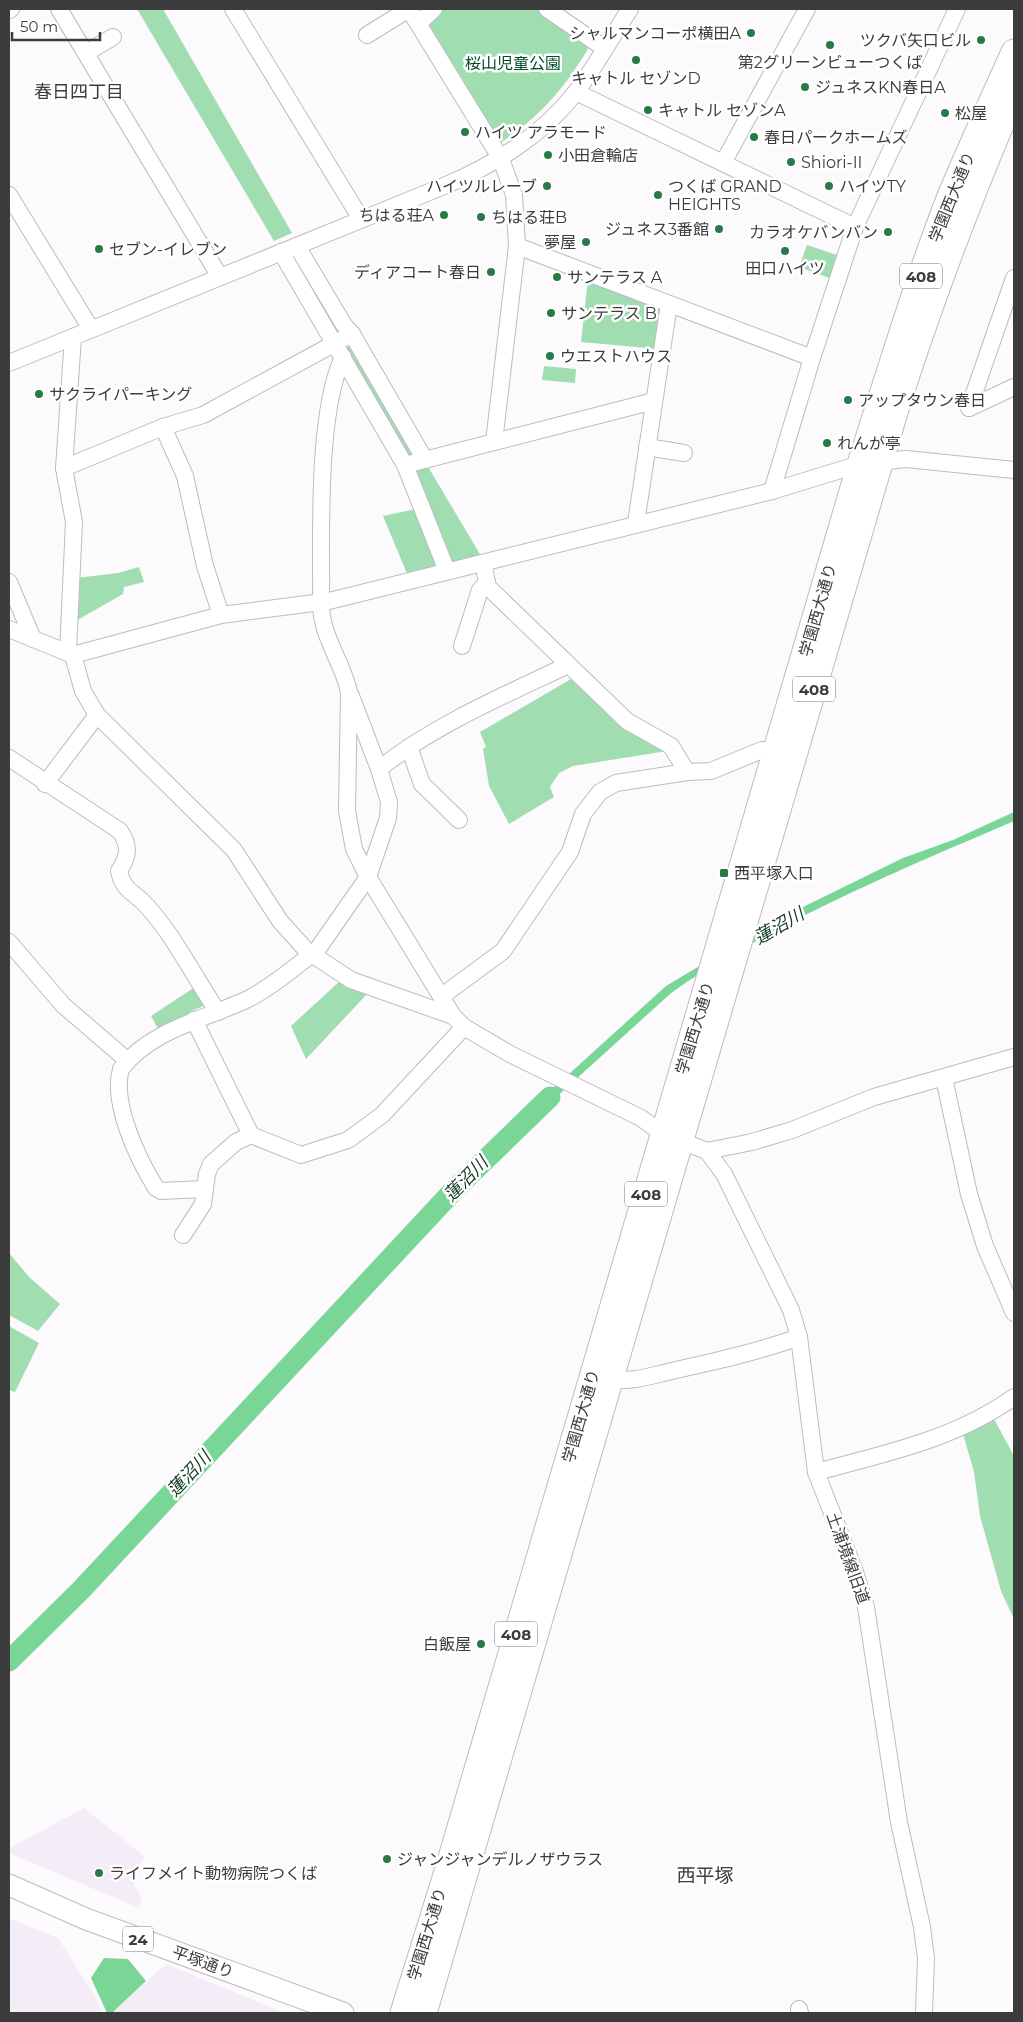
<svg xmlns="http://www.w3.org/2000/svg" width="1023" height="2022" font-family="Montserrat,'Noto Sans JP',sans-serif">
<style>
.built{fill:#f4ecf6}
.green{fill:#a0deb2}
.water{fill:#79d697}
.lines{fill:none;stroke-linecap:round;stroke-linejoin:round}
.river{stroke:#79d697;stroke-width:21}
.minor-casing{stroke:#bebbbf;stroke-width:18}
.major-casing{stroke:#bebbbf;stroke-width:23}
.highway-casing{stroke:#bebbbf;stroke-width:27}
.minor{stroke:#fff;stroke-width:16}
.major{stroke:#fff;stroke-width:21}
.highway{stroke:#fff;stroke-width:25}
.poi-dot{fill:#297848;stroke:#fff;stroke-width:2}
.labels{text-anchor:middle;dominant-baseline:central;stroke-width:5;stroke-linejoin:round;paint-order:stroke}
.shield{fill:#fff;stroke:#777677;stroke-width:1}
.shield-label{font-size:15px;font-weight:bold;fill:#3d3c3d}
.poi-label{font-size:16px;fill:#3d3c3d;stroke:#fff;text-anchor:start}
.park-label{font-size:16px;fill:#014d26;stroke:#fff}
.street-label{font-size:16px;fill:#3d3c3d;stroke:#fff}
.neighbourhood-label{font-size:18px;fill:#3d3c3d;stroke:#fff}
.water-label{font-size:18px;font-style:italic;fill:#143b23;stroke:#fff}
.quarter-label{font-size:19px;fill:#3d3c3d;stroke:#fff}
</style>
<rect width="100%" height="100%" fill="#fdfafd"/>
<g class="built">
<path d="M84,1808l61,49 -8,13 -3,16 8,11 -3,11 -130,-55 1,-5z"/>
<path d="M9,1918l49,20 41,65 3,10h-93z"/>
<path d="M166,1964l118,49h-170v-2z"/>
</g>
<g class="green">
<path d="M137,9h26l129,224 -18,8z"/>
<path d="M442,9h98l51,35c-27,45 -49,71 -92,100l-71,-115v-7z"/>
<path d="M807,245l33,11 -8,23 -33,-12z"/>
<path d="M588,279l72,27 3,7 -5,36 -77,-7z"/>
<path d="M351,345l64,107 -6,6 -64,-109z"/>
<path d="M544,366l32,3 -1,14 -33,-3z"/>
<path d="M427,465l54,91 -25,8 -6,-3 -37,-87 4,-7z"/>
<path d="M416,509l23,52 -3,8 -28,7 -25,-60z"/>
<path d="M139,567l5,15 -20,5 -1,7 -49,28 2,-44 42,-5z"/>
<path d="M571,679l53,51 43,21 -94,15 -14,7 -9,14 4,10 -45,27 -20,-38 -6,-37 3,-2 -6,-15z"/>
<path d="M341,980l27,13 -62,66 -15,-33z"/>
<path d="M195,987l12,17 -17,8 2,5 -32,15 -9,-16z"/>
<path d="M9,1253l21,25 30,26 -22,27 -29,-16z"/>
<path d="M9,1326l30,17 -24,49 -6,-2z"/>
<path d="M993,1417l21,39v163l-13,-28 -21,-75 -6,-44 -11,-38z"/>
</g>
<g class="water">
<path d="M1014,812v9c-86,37 -173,73 -256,119 -30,17 -60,33 -88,54l-138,125 -6,-6 140,-127 30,-18 107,-61 100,-49 50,-18z"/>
<path d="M104,1958l24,1 18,22 -32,30v2h-7l-16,-35z"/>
</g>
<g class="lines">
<path class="river" d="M9,1661l72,-71 372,-399 97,-94"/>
<g class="minor-casing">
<g id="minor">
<path d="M59,9l161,268"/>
<path d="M233,9l128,210"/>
<path d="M409,9l92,150 13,36 3,51 -23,196"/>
<path d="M547,9l57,39"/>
<path d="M9,10l2,-1"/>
<path d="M418,24l16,-15"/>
<path d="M367,35l42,-26"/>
<path d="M86,53l27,-16"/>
<path d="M576,92l279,135"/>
<path d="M723,163l84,-154"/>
<path d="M9,195l82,134"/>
<path d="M297,246l47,79 8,9 73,126"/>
<path d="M517,246l295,112"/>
<path d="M281,252l124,213 42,106"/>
<path d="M343,357c-24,51 -22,157 -22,215 1,15 -2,34 2,49 5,25 21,46 26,71l-2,119 7,38 14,28 85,139 11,11 46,27 131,64 22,16 44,17 17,23 67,136 8,27 17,135 38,97 12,38 33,215 23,105 4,31 -2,55"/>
<path d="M9,363l435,-177c51,-22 98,-50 132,-94 20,-26 36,-56 54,-83"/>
<path d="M969,408l45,-130"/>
<path d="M969,408l45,-21"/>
<path d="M163,427l22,49 20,90 16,49"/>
<path d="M647,447l37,6"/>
<path d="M405,465l249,-64"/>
<path d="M64,468l99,-41 40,-12 149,-81"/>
<path d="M772,491l40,-133 43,-131 102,-218"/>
<path d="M636,523l33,-219"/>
<path d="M483,563l5,24 139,134 44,25 16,26"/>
<path d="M9,582l24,57"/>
<path d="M9,629l64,26 148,-40 108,-14 443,-110 88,-27 46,-5 108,11"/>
<path d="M462,646l18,-56 7,-7"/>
<path d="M68,652l6,-130 -10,-54 9,-131"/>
<path d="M73,655l10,36 14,24 137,135 46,71 27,30 44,29 102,36"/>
<path d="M409,747l13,37 37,36"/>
<path d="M9,758l111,73c10,15 9,25 -1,40 4,19 13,20 25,32 29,30 50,74 74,109"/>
<path d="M379,769c55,-44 126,-74 189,-104"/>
<path d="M45,784l52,-69"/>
<path d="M9,942l54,63 65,56"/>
<path d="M442,996l61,-45 67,-99 13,-38 17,-22 16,-9 71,-11 24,-1 51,-21 14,2"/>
<path d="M194,1020l57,115 50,20 47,-15 34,-25 82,-88"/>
<path d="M944,1078l25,116 16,52 29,67"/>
<path d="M707,1151l45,-9 40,-12 82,-33 140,-40"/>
<path d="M204,1189l-43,2 -5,-3c-18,-29 -45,-85 -35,-119 29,-39 85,-50 127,-70 22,-11 49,-33 69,-49l51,-73 20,-59 1,-16 -10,-33 -28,-73"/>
<path d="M183,1235l20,-31 4,-30 4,-10 25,-22 15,-7"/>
<path d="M612,1379c19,4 41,-4 60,-8 43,-10 86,-19 127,-34"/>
<path d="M816,1472c69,-18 139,-33 198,-75"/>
<path d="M799,2009l1,4"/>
</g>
</g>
<g class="major-casing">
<path id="major" d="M9,1885l77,34 257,94"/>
</g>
<g class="highway-casing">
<g id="highway">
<path d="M403,2013l43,-138 414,-1411c29,-90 56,-181 91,-270 20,-48 42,-95 63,-142"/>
<path d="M424,2013l471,-1601c34,-108 74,-213 119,-318"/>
</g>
</g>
<use href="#minor" class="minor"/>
<use href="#major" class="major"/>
<use href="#highway" class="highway"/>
</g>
<g class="poi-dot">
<circle cx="751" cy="33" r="5"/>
<circle cx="981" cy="40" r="5"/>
<circle cx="830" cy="45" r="5"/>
<circle cx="636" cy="60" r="5"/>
<circle cx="805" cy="87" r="5"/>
<circle cx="648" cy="110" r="5"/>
<circle cx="945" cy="113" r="5"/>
<circle cx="465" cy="132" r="5"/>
<circle cx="754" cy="137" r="5"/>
<circle cx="548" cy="155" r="5"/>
<circle cx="791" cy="162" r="5"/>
<circle cx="547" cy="186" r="5"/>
<circle cx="829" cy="186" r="5"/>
<circle cx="658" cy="195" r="5"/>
<circle cx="444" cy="215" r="5"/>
<circle cx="481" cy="217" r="5"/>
<circle cx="719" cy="229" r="5"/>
<circle cx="888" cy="232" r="5"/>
<circle cx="586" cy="242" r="5"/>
<circle cx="99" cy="249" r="5"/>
<circle cx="785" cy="251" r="5"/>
<circle cx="491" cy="272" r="5"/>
<circle cx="557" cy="277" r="5"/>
<circle cx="551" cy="313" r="5"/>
<circle cx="550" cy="356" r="5"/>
<circle cx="39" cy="394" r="5"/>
<circle cx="848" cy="400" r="5"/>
<circle cx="827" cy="443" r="5"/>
<rect x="719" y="868" width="10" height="10" rx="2.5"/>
<circle cx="481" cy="1644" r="5"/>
<circle cx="387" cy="1859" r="5"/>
<circle cx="99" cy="1873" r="5"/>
</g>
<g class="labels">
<g class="shield">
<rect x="900" y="263.5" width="42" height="25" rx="4"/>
<rect x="793" y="676.5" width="42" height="25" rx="4"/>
<rect x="625" y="1181.5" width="42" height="25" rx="4"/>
<rect x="495" y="1621.5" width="42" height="25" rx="4"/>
<rect x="123" y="1926.5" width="30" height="25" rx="4"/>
</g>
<g class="shield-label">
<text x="921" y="276">408</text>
<text x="814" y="689">408</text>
<text x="646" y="1194">408</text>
<text x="516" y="1634">408</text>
<text x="138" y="1939">24</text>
</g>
<g class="poi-label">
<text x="741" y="33" text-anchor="end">シャルマンコーポ横田A</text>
<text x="971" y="40" text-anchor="end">ツクバ矢口ビル</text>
<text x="830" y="62" text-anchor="middle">第2グリーンビューつくば</text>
<text x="636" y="78" text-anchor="middle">キャトル セゾンD</text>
<text x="815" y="87">ジュネスKN春日A</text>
<text x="658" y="110">キャトル セゾンA</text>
<text x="955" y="113">松屋</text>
<text x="475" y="132">ハイツ アラモード</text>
<text x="764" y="137">春日パークホームズ</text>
<text x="558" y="155">小田倉輪店</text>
<text x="801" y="162">Shiori-II</text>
<text x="537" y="186" text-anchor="end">ハイツルレーブ</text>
<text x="668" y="186">つくば GRAND<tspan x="668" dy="18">HEIGHTS</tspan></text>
<text x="839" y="186">ハイツTY</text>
<text x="434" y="215" text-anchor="end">ちはる荘A</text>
<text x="491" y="217">ちはる荘B</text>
<text x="709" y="229" text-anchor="end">ジュネス3番館</text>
<text x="878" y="232" text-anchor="end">カラオケバンバン</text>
<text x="576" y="242" text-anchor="end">夢屋</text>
<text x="109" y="249">セブン-イレブン</text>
<text x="785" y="268" text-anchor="middle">田口ハイツ</text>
<text x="481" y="272" text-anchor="end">ディアコート春日</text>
<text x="567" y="277">サンテラス A</text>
<text x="561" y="313">サンテラス B</text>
<text x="560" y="356">ウエストハウス</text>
<text x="49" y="394">サクライパーキング</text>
<text x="858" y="400">アップタウン春日</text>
<text x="837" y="443">れんが亭</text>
<text x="734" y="873">西平塚入口</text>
<text x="471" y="1644" text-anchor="end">白飯屋</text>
<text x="397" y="1859">ジャンジャンデルノザウラス</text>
<text x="109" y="1873">ライフメイト動物病院つくば</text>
</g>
<g class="park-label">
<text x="513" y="63">桜山児童公園</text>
</g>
<g class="street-label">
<text transform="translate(952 197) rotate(-68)">学園西大通り</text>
<text transform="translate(818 610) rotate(-74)">学園西大通り</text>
<text transform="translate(695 1028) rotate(-73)">学園西大通り</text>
<text transform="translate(581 1416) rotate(-74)">学園西大通り</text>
<text transform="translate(848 1558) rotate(70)">土浦境線旧道</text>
<text transform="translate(427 1934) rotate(-73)">学園西大通り</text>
<text transform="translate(203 1962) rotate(20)">平塚通り</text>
</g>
<g class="neighbourhood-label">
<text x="79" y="92">春日四丁目</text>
</g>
<g class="water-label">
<text transform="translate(779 926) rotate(-30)">蓮沼川</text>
<text transform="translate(466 1179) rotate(-46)">蓮沼川</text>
<text transform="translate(189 1474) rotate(-47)">蓮沼川</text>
</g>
<g class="quarter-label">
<text x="705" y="1875">西平塚</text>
</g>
</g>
<rect width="1023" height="2022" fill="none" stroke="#3d3c3d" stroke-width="20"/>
<path d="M12 32v8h88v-8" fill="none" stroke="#3d3c3d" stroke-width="2.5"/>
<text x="20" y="32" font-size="15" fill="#3d3c3d" stroke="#ffffff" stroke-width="4" paint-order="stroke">50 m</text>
</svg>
